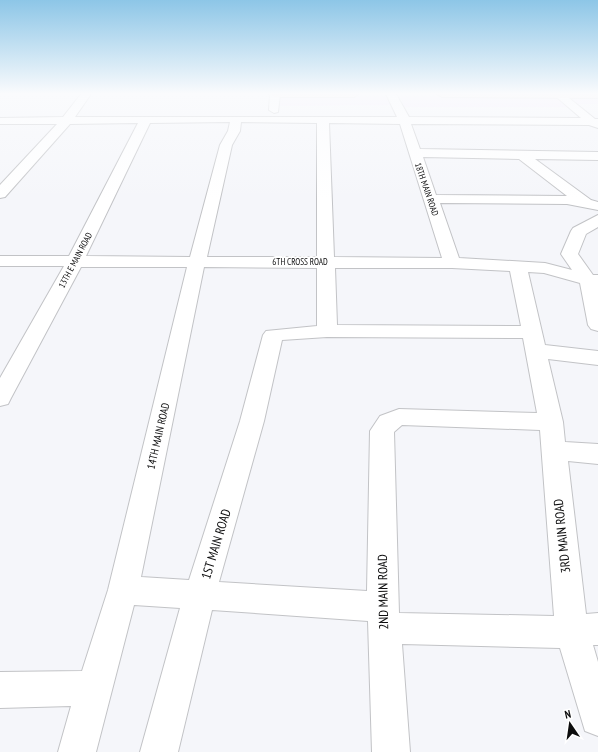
<svg xmlns="http://www.w3.org/2000/svg" width="598" height="752" font-family="'PT Sans Narrow',sans-serif">
<style>
.commercial{fill:#f3e7fc}
.lines{fill:none;stroke-linecap:round;stroke-linejoin:round}
.street-casing{stroke:#c2c3c6;stroke-width:2}
.secondary-casing{stroke:#c2c3c6;stroke-width:2}
.street{fill:#fff;fill-rule:evenodd}
.secondary{fill:#fde8dc;fill-rule:evenodd}
.labels{text-anchor:middle;dominant-baseline:central;stroke-width:4;stroke-linejoin:round;paint-order:stroke}
.far-street-label{font-size:9px;fill:#0c0c0d;stroke:#fff}
.street-label{font-size:11px;fill:#0c0c0d;stroke:#fff}
.near-street-label{font-size:13px;fill:#0c0c0d;stroke:#fff}
</style>
<rect width="100%" height="100%" fill="#f5f6fa"/>
<g class="commercial">
<path d="M279,95h110l5,10 -115,1z"/>
<path d="M400,95h159l11,12h-166z"/>
<path d="M565,96h33v8h-24z"/>
</g>
<g class="lines">
<g class="street-casing">
<g id="street">
<path d="M81,94h10l-16,23h322l-11,-23h10l13,23 172,1 -28,-24h11l31,25h3v9l-9,-3 -178,-1 9,25 178,3v8l-63,-1 56,41 7,2v8l-31,-6 -127,-1 19,55 86,5 27,7 -11,-16 10,-23 2,-3 25,-13v12l-12,7 -8,20 15,21h5v56l-7,-2 -3,-4 -8,-42 -36,-10 -16,-1 17,73 53,6v14l-50,-6 15,63 2,20 33,2v20l-30,-3 18,153 12,-1v32h-5l5,17v74l-13,-5 -25,-83 -158,-4 8,108h-38l-4,-131 -156,-11 -34,142h-38l40,-144 -46,-3 -38,147h-38l13,-46 -71,2v-36l82,-1 26,-81 79,-323h-106l-70,131 -3,6 -8,2v-28l64,-112h-64v-10h69l69,-133 -68,1 -65,73 -5,1v-13l57,-61h-57v-6l63,-1zM230,122l-2,9 -8,14 -30,112 -104,-1 64,-133zM241,122l76,1v134h-110l25,-112 8,-14zM329,123l71,1 42,134 -108,-1zM423,157l96,2 48,37 -131,-1zM204,267l113,1v58l-51,5 -3,4 -23,86 -51,159 -48,-3zM335,268h117l58,3 11,55 -184,-1zM327,337l196,1 14,75 -138,-4 -19,7 -10,15 -3,160 -148,-9 45,-161 18,-81zM402,425l138,5 14,186 -155,-3 -5,-181z"/>
<path d="M270,94h10l-2,18 -4,1 -5,-3z"/>
</g>
</g>
<g class="secondary-casing">
<g id="secondary">
<path d="M269,94h90l-5,3h-80z"/>
<path d="M437,94h161v4l-156,-1z"/>
</g>
</g>
<use href="#street" class="street"/>
<use href="#secondary" class="secondary"/>
</g>
<linearGradient id="sky" x2="0" y2="1"><stop stop-color="#8dc6e7"/><stop offset="0.47" stop-color="#fafbfd"/><stop offset="1" stop-color="#fafbfd" stop-opacity="0"/></linearGradient>
<rect width="598" height="199" fill="url(#sky)"/>
<g class="labels">
<g class="far-street-label">
<text transform="translate(427 189) rotate(71)">18TH MAIN ROAD</text>
<text transform="translate(75 260) rotate(-62)">13TH E MAIN ROAD</text>
<text x="300" y="261">6TH CROSS ROAD</text>
</g>
<g class="street-label">
<text transform="translate(158 436) rotate(-77)">14TH MAIN ROAD</text>
</g>
<g class="near-street-label">
<text transform="translate(562 536) rotate(-96)">3RD MAIN ROAD</text>
<text transform="translate(216 544) rotate(-73)">1ST MAIN ROAD</text>
<text transform="translate(383 592) rotate(-91)">2ND MAIN ROAD</text>
</g>
</g>
<g transform="translate(570 724) rotate(347)" stroke="#ffffff" stroke-width="3" paint-order="stroke">
<path d="M0-3L7 15L0 10L-7 15Z" fill="#0c0c0d"/>
<text y="-6" font-size="11" font-weight="bold" text-anchor="middle" fill="#0c0c0d">N</text>
</g>
</svg>
